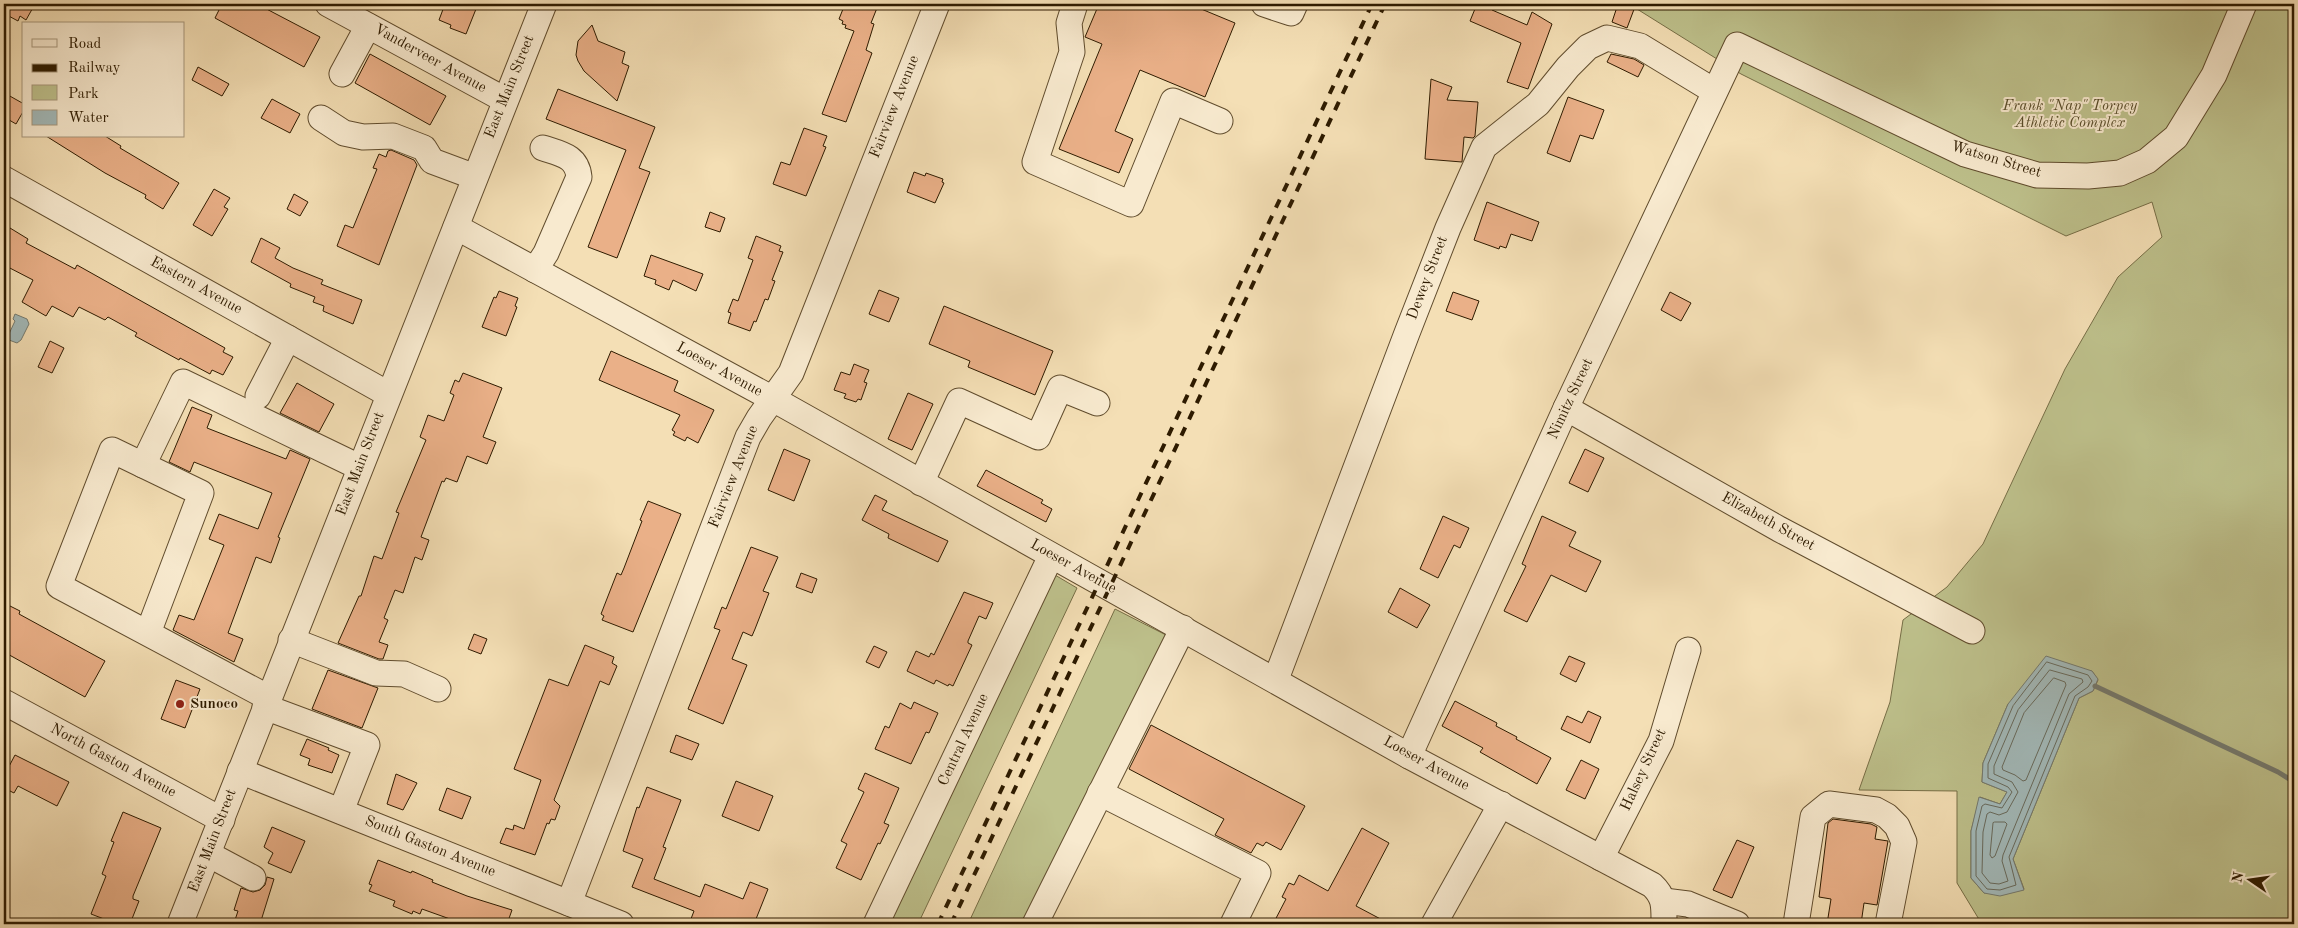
<svg xmlns="http://www.w3.org/2000/svg" width="2298" height="928" font-family="'Old Standard TT',serif">
<style>
.green{fill:#bec18c;stroke:#766e46;fill-rule:evenodd}
.water{fill:#a2b9b9;stroke:#747a6f}
.lines{fill:none;stroke-linecap:round;stroke-linejoin:round}
.shore{stroke:#686a5c;stroke-width:1}
.stream{stroke:#747a6f;stroke-width:5}
.building{fill:#eab088;stroke:#2e1b00}
.minor-casing{stroke:#604c2d;stroke-width:27}
.minor{stroke:#f8eacf;stroke-width:25}
.rail{stroke:#2e1b00;stroke-width:4;stroke-dasharray:9 9;stroke-linecap:butt}
.poi-dot{fill:#8f2418;stroke:#f8eacf;stroke-width:2}
.labels{text-anchor:middle;dominant-baseline:central;stroke-width:4;stroke-linejoin:round;paint-order:stroke}
.street-label{font-size:15px;fill:#2e1b00;stroke:#f8eacf}
.park-label{font-size:15px;font-style:italic;fill:#594d2a;stroke:#f8eacf}
.poi-label{font-size:15px;font-weight:bold;fill:#2e1b00;stroke:#f8eacf;text-anchor:start}
</style>
<rect width="100%" height="100%" fill="#f4dfb5"/>
<filter id="stains"><feTurbulence type="fractalNoise" baseFrequency=".004" numOctaves="4"/><feColorMatrix values="0 0 0 0 .2 0 0 0 0 .09 0 0 0 0 .02 0 0 0 .5 -.17"/></filter>
<radialGradient id="worn" r=".72"><stop offset=".6" stop-color="#630" stop-opacity="0"/><stop offset="1" stop-color="#630" stop-opacity=".3"/></radialGradient>
<g class="green">
<path d="M1629,4h665v920h-315l1,-3 -23,-38v-92l-98,-1 31,-88 13,-82 44,-33 36,-43 82,-175 53,-92 44,-40 -10,-35 -86,34 -325,-162zM2092,671l6,9 -5,11 -14,7 -66,161 11,30 -40,4 -13,-15v-47l9,-34 20,7 7,-12 -25,-10 1,-19 25,-59z"/>
<path d="M1055,575l22,13 -159,336h-30z"/>
<path d="M1115,609l53,27 -141,288h-59z"/>
</g>
<g class="water">
<path d="M15,314l12,5 2,5 -8,16 -4,3 -8,-3 -1,-4 7,-15 -2,-2z"/>
<path d="M2046,656l46,15 6,8 -5,12 -14,7 -66,161 11,31 -24,6 -16,-3 -13,-15v-47l8,-34 21,7 7,-12 -25,-10 1,-19 25,-59z"/>
</g>
<g class="lines">
<g class="shore">
<path d="M2047,662l41,13 4,6 -4,6 -13,9 -66,161 7,28 -16,5 -13,-1 -11,-13v-45l6,-25 3,-2 17,4 10,-16 -4,-5 -20,-9v-14l25,-58z"/>
<path d="M2050,670l32,9 1,3 -14,12 -66,161 -1,6 6,20 -9,3 -9,-1 -8,-10 1,-41 4,-18 3,-2 9,3 8,-3 11,-20 -6,-10 -18,-8v-8l24,-56z"/>
<path d="M2054,678l11,4 1,3 -40,95 -3,1 -8,-6 -12,-5 -1,-3 22,-54z"/>
<path d="M1995,822h10l2,2 -12,32 -3,2 -2,-3 3,-32z"/>
</g>
<path class="stream" d="M2095,686l183,86 16,10"/>
</g>
<g class="building">
<path d="M4,4h31l-9,16 -6,-4 -2,5 -13,-7 3,-5 -4,-3z"/>
<path d="M222,4h35l63,33 -16,30 -89,-49z"/>
<path d="M445,4h33l-12,30 -16,-6 1,-3 -12,-5z"/>
<path d="M845,4h19l13,4 -6,15 3,1 -8,26 6,3 -26,69 -24,-8 32,-83 -9,-3 1,-3 -4,-1 1,-3 -4,-2z"/>
<path d="M1099,4h83l11,4 1,-2 41,17 -30,74 -65,-27 -25,61 18,8 -14,34 -60,-24 43,-105 -17,-7z"/>
<path d="M1477,4h18l-3,6 35,15 5,-13 20,12 -24,65 -21,-7 14,-39 -51,-22z"/>
<path d="M1618,4h18l-9,24 -15,-6z"/>
<path d="M592,25l6,16 27,11 -3,11 7,3 -12,35 -33,-30 -6,-10 -2,-6 2,-14z"/>
<path d="M370,54l76,42 -16,29 -75,-42z"/>
<path d="M1611,54l23,5 10,6 -6,12 -31,-15z"/>
<path d="M198,67l31,17 -7,12 -30,-16z"/>
<path d="M1431,79l21,8 -5,13 31,2 -3,34 -2,2 -9,-1 -2,25 -37,-3z"/>
<path d="M558,89l97,38 -16,41 11,4 -33,86 -29,-11 38,-97 -80,-31z"/>
<path d="M8,95l16,9v6l-8,14 -12,-7v-14z"/>
<path d="M1568,97l36,13 -11,29 -13,-4 -10,27 -23,-9z"/>
<path d="M272,99l28,15 -10,19 -29,-15z"/>
<path d="M804,128l23,8 -4,10 3,1 -20,49 -33,-12 8,-22 9,3z"/>
<path d="M46,136h59l16,10 -1,2 59,35 -16,26 -18,-11 1,-3 -41,-22z"/>
<path d="M391,150l23,10 3,5 -38,100 -42,-19 8,-21 8,3 24,-59 -4,-1 6,-14 7,3 2,-6z"/>
<path d="M914,172l11,4 1,-3 17,6 -1,3 2,1 -9,20 -28,-11z"/>
<path d="M214,189l16,9 -6,9 4,2 -16,27 -19,-11z"/>
<path d="M294,194l14,8 -8,14 -13,-7z"/>
<path d="M1487,202l52,20 -7,19 -21,-7 -5,14 -6,-2 -1,3 -25,-9z"/>
<path d="M710,212l15,6 -5,14 -15,-5z"/>
<path d="M10,228l18,11 -2,4 49,26 2,-4 148,83 -2,4 10,5 -10,18 -11,-5 -2,4 -30,-16 -1,2 -44,-24 2,-3 -29,-16 -3,3 -26,-13 -6,10 -21,-11 -6,10 -24,-14 11,-22 -29,-15v-26z"/>
<path d="M756,236l25,10 -2,5 4,1 -11,28 3,1 -7,19 -3,-1 -9,23 -2,-1 -4,10 -22,-8 3,-10 -3,-1 5,-13 5,2 15,-41 -5,-2z"/>
<path d="M261,238l19,10 -5,10 18,10 30,12 -2,4 41,16 -9,24 -30,-13 1,-5 -11,-4 2,-5 -25,-10 1,-3 -40,-22z"/>
<path d="M651,255l52,19 -7,17 -23,-11 -4,10 -14,-6 1,-4 -12,-4z"/>
<path d="M879,290l20,8 -10,24 -20,-8z"/>
<path d="M499,291l19,7 -3,8 2,1 -11,29 -24,-9 12,-30 2,1z"/>
<path d="M1453,292l26,9 -7,19 -26,-9z"/>
<path d="M1670,292l21,11 -10,18 -20,-11z"/>
<path d="M944,306l109,45 -18,44 -67,-28 2,-6 -41,-17z"/>
<path d="M50,341l14,7 -12,25 -14,-6z"/>
<path d="M611,351l67,30 -4,10 40,19 -16,33 -11,-6 -2,4 -12,-6 2,-3 -3,-2 8,-15 -81,-35z"/>
<path d="M854,364l15,6 -5,12 3,1 -6,17 -3,-1 -2,3 -12,-4 2,-4 -12,-4 7,-18 9,3z"/>
<path d="M463,373l39,15 -19,49 13,5 -9,22 -20,-8 -10,26 -11,-4 -2,4 -2,-1 -21,56 8,3 -7,20 -7,-3 -12,36 -8,-3 -11,28 4,2 -9,22 9,3 -5,14h-4l-41,-16 21,-47h2l13,-40 8,3 17,-46 -3,-1 30,-72 -6,-3 8,-22 16,6 10,-26 -4,-2 5,-13 4,2z"/>
<path d="M297,383l37,21 -15,28 -39,-19z"/>
<path d="M908,393l25,11 -21,46 -24,-11z"/>
<path d="M192,407l20,8 -5,13 79,31 4,-9 20,9 -32,78 2,1 -9,25 -15,-6 -28,76 15,6 -9,23 -61,-32 6,-15 15,5 30,-75 -15,-6 10,-25 39,15 14,-36 -78,-31 -4,10 -21,-10z"/>
<path d="M784,449l26,11 -16,41 -26,-11z"/>
<path d="M1585,449l19,9 -16,34 -19,-9z"/>
<path d="M986,470l57,30 -2,3 11,6 -6,13 -69,-36z"/>
<path d="M875,495l12,6 -5,9 66,31 -10,21 -50,-24 1,-4 -27,-14z"/>
<path d="M648,501l33,13 -48,118 -31,-12 2,-4 -3,-2 16,-41 4,2 3,-7 18,-47 -2,-1z"/>
<path d="M1443,516l26,12 -9,20 -6,-3 -16,33 -18,-9z"/>
<path d="M1542,516l34,16 -7,14 32,15 -15,31 -35,-17 -24,47 -23,-11 22,-45 -4,-2z"/>
<path d="M751,547l27,10 -15,34 6,2 -14,36 -3,7 -9,-4 -11,27 15,6 -24,59 -35,-15 32,-79 -6,-2 8,-21 4,2z"/>
<path d="M801,573l16,6 -5,14 -16,-6z"/>
<path d="M1400,588l30,17 -13,23 -29,-16z"/>
<path d="M964,592l29,11 -7,16 -7,-3 -11,25v2l4,2 -19,41 -4,-2 -1,2 -12,-6 -2,4 -27,-13 9,-20 13,6 2,-4 3,2z"/>
<path d="M4,603l16,8 -1,3 86,47 -20,36 -81,-45z"/>
<path d="M474,634l13,5 -6,15 -13,-5z"/>
<path d="M585,645l29,12 -2,6 5,3 -8,19 -9,-4 -46,119 6,6 -5,14 -4,-1 -2,5 -2,-1 -12,32 -35,-12 6,-15 7,2 1,-5 10,4 17,-49 -27,-11 35,-90 19,7z"/>
<path d="M874,646l13,6 -8,16 -13,-6z"/>
<path d="M1569,656l16,7 -9,19 -16,-8z"/>
<path d="M328,670l50,18 -16,40 -50,-19z"/>
<path d="M176,680l24,9 -15,39 -24,-9z"/>
<path d="M1455,701l42,22 -1,3 21,11 -1,2 35,19 -14,26 -57,-32 3,-4 -41,-22z"/>
<path d="M914,702l24,11 -9,20 -3,-1 -15,32 -36,-15 10,-23 4,2 11,-25 11,6z"/>
<path d="M1588,711l13,6 -11,26 -29,-14 6,-13 15,7z"/>
<path d="M1151,725l154,81 -24,44 -15,-8 -3,4 -6,-3 -6,10 -36,-18 9,-16 -95,-50z"/>
<path d="M676,735l23,9 -7,16 -22,-8z"/>
<path d="M307,739l22,9 -1,2 11,5 -7,18 -24,-8 2,-6 -10,-4z"/>
<path d="M15,755l54,27 -12,24 -39,-20 -4,7 -10,-5v-12z"/>
<path d="M1581,760l18,9 -14,30 -19,-9z"/>
<path d="M865,773l34,15 -15,35 5,2 -9,19 -2,-1 -17,37 -25,-12 11,-24 -6,-3 23,-49 -6,-3z"/>
<path d="M396,774l21,9 -14,27 -16,-6z"/>
<path d="M736,781l37,15 -14,35 -37,-15z"/>
<path d="M647,787l34,13 -18,47 3,1 -12,31 46,18 5,-13 38,15 7,-17 18,7 -14,35h-65l5,-13 -62,-24 11,-28 -20,-8 14,-44 2,1z"/>
<path d="M447,788l24,9 -9,22 -23,-9z"/>
<path d="M123,812l38,16 -28,68v3l6,2 -9,23h-13l-26,-10 15,-38 -4,-2 12,-32 -3,-1z"/>
<path d="M1833,819l38,5 6,3 -2,12 13,2 -11,64 -13,-2 -3,21h-34l4,-25 -12,-2 9,-74z"/>
<path d="M272,827l33,14 -14,32 -23,-10 5,-10 -9,-6z"/>
<path d="M1362,828l27,15 -33,63 34,18h-117l13,-25 -4,-2 7,-14 5,2 5,-10 29,16z"/>
<path d="M1737,840l17,7 -22,51 -19,-8z"/>
<path d="M378,860l33,13 1,-2 21,9 -1,2 35,14 45,14 -5,14h-43l-42,-15 -2,5 -7,-3 -1,3 -19,-8 2,-5 -26,-10 3,-6 -3,-1z"/>
<path d="M267,877l7,2 -14,45h-23l1,-4h-3l3,-9 -4,-1 7,-22 12,4 7,-2 5,-5z"/>
</g>
<g class="lines">
<g class="minor-casing">
<g id="minor">
<path d="M328,4l177,96"/>
<path d="M1075,4l-6,19 3,29 -37,110 96,42 42,-103 47,20"/>
<path d="M1264,4l27,9 4,-9"/>
<path d="M342,74l26,-48"/>
<path d="M321,118l23,15 19,4 30,-1 31,12 8,13 43,16"/>
<path d="M4,179l384,215"/>
<path d="M456,227l317,172 636,357 243,129c13,12 12,22 12,39"/>
<path d="M535,270l11,-17 33,-76c-2,-21 -18,-23 -36,-29"/>
<path d="M258,396l30,-58"/>
<path d="M1566,408l213,121 193,102"/>
<path d="M143,465l40,-83 176,85"/>
<path d="M921,483l38,-82 79,36 22,-49 37,15"/>
<path d="M148,633l53,-140 -89,-43 -53,136 210,112"/>
<path d="M291,640l85,33 28,1 34,15"/>
<path d="M1276,679l131,-346 41,-105 36,-81 54,-43 30,-37 20,-20 19,-9 33,8 74,45"/>
<path d="M4,702l218,118"/>
<path d="M265,707l102,38 -26,66"/>
<path d="M1409,756l157,-348 171,-363 228,109 72,21 51,1 32,-3 27,-12 29,-24 38,-62 30,-71"/>
<path d="M240,771l381,153"/>
<path d="M1100,793l158,80 -25,51"/>
<path d="M208,854l45,24"/>
<path d="M1601,858l60,-117 27,-91"/>
<path d="M1664,901l24,3 49,20"/>
<path d="M569,903l179,-466 11,-19 32,-45 146,-369"/>
<path d="M180,924l364,-920"/>
<path d="M876,924l175,-368"/>
<path d="M1035,924l148,-296"/>
<path d="M1434,924l67,-120"/>
<path d="M1796,924l17,-107 16,-13 47,6 11,6 10,10 7,16 -16,82"/>
</g>
</g>
<use href="#minor" class="minor"/>
<g class="rail">
<path d="M938,924l434,-920"/>
<path d="M951,924l434,-920"/>
</g>
</g>
<circle class="poi-dot" cx="180" cy="704" r="5"/>
<g class="labels">
<g class="street-label">
<text transform="translate(430 59) rotate(29)">Vanderveer Avenue</text>
<text transform="translate(510 87) rotate(-68)">East Main Street</text>
<text transform="translate(895 107) rotate(-68)">Fairview Avenue</text>
<text transform="translate(1996 160) rotate(17)">Watson Street</text>
<text transform="translate(1428 278) rotate(-69)">Dewey Street</text>
<text transform="translate(196 286) rotate(29)">Eastern Avenue</text>
<text transform="translate(719 370) rotate(29)">Loeser Avenue</text>
<text transform="translate(1571 399) rotate(-65)">Nimitz Street</text>
<text transform="translate(361 464) rotate(-69)">East Main Street</text>
<text transform="translate(734 477) rotate(-68)">Fairview Avenue</text>
<text transform="translate(1768 522) rotate(29)">Elizabeth Street</text>
<text transform="translate(1073 567) rotate(29)">Loeser Avenue</text>
<text transform="translate(964 740) rotate(-65)">Central Avenue</text>
<text transform="translate(113 761) rotate(28)">North Gaston Avenue</text>
<text transform="translate(1426 764) rotate(29)">Loeser Avenue</text>
<text transform="translate(1644 770) rotate(-65)">Halsey Street</text>
<text transform="translate(213 841) rotate(-69)">East Main Street</text>
<text transform="translate(430 847) rotate(22)">South Gaston Avenue</text>
</g>
<g class="park-label">
<text x="2070" y="106">Frank "Nap" Torpey<tspan x="2070" dy="17">Athletic Complex</tspan></text>
</g>
<g class="poi-label">
<text x="190" y="704">Sunoco</text>
</g>
</g>
<rect width="2298" height="928" fill="none" stroke="#f4dfb5" stroke-width="20"/>
<rect x="5" y="5" width="2288" height="918" fill="none" stroke="#2e1b00" stroke-width="2.5"/>
<rect x="10" y="10" width="2278" height="908" fill="none" stroke="#2e1b00"/>
<rect x="22" y="22" width="162" height="115" fill="#f8eacf" stroke="#a7977c"/>
<rect x="32" y="39" width="25" height="8" fill="#f8eacf" stroke="#a7977c"/>
<text x="68" y="48" font-size="15" fill="#2e1b00">Road</text>
<rect x="32" y="64" width="25" height="8" fill="#2e1b00" stroke="#a7977c"/>
<text x="68" y="72" font-size="15" fill="#2e1b00">Railway</text>
<rect x="32" y="85" width="25" height="15" fill="#bec18c" stroke="#a7977c"/>
<text x="68" y="98" font-size="15" fill="#2e1b00">Park</text>
<rect x="32" y="110" width="25" height="15" fill="#a2b9b9" stroke="#a7977c"/>
<text x="68" y="122" font-size="15" fill="#2e1b00">Water</text>
<g transform="translate(2250 880) rotate(283)" stroke="#f8eacf" stroke-width="4" paint-order="stroke">
<path d="M0-4L9 19L0 12L-9 19Z" fill="#2e1b00"/>
<text y="-8" font-size="14" font-weight="bold" text-anchor="middle" fill="#2e1b00">N</text>
</g>
<rect width="100%" height="100%" filter="url(#stains)"/>
<rect width="100%" height="100%" fill="url(#worn)"/>
</svg>
